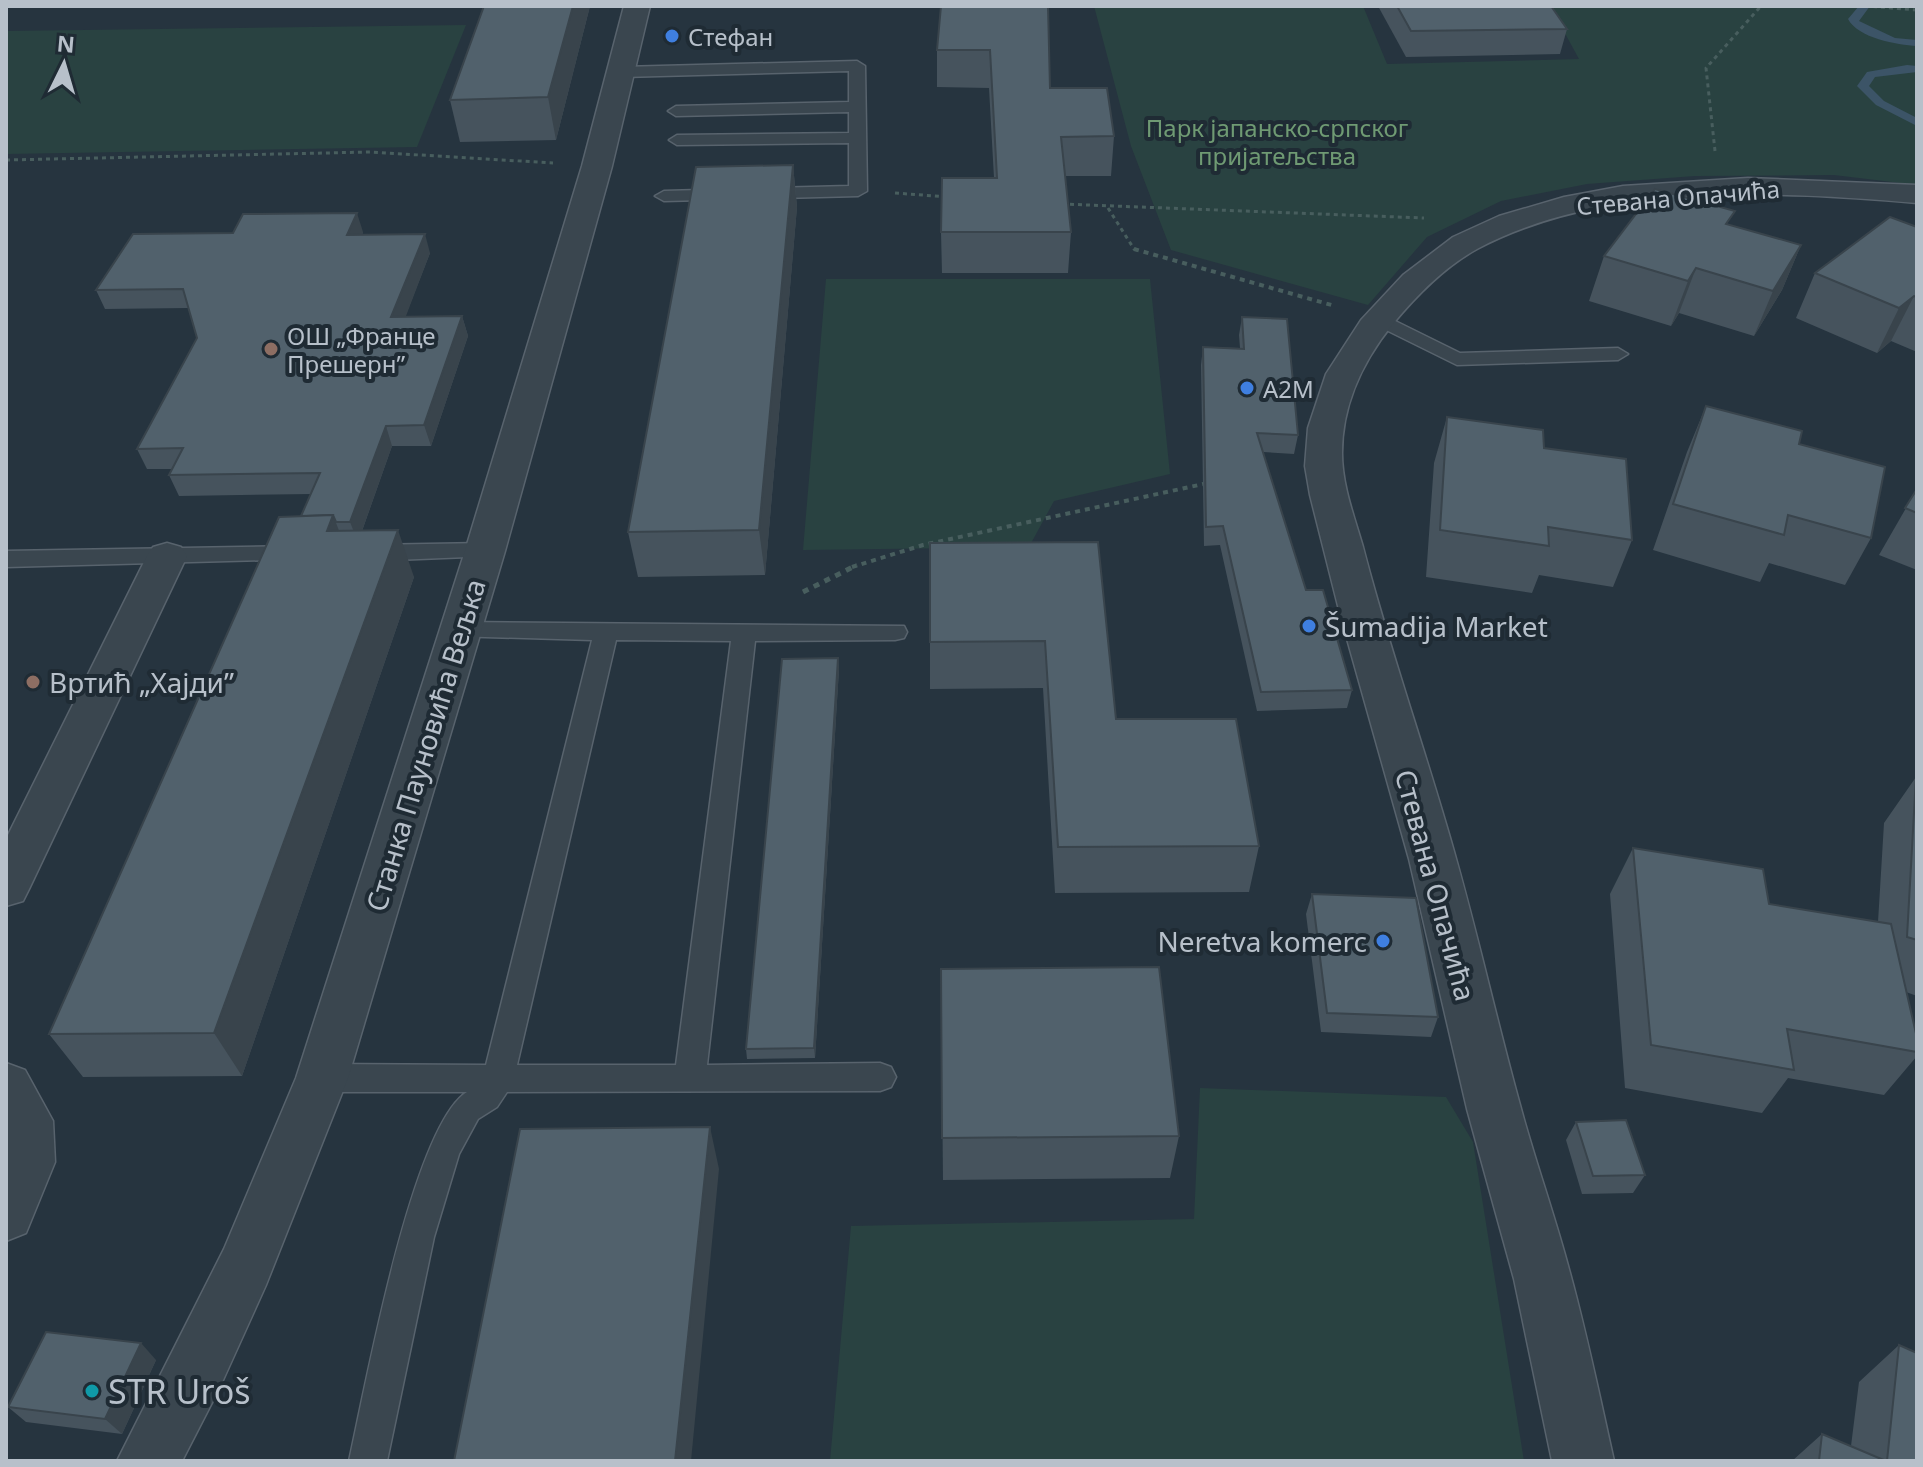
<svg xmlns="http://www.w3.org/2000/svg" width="1923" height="1467" font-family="'Noto Sans',sans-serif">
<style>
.green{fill:#294241}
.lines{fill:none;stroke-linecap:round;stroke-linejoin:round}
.stream{fill:#3c5467;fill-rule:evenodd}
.lane-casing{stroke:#58636d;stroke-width:3}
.street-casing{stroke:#58636d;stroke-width:3}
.path-far2{stroke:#485e5e;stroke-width:3;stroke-dasharray:4 4;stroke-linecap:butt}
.path-far1{stroke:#485e5e;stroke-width:4;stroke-dasharray:5 5;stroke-linecap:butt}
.path{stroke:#485e5e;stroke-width:5;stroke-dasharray:6 6;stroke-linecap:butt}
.lane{fill:#3a464f;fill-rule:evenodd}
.street{fill:#3a464f;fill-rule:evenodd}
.wall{fill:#46535d}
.shaded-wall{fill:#39444c}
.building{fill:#51616c;stroke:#39444c;stroke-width:2}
.shop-dot{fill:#3f7fe0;stroke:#1f2b34;stroke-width:3}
.education-dot{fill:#8d6e63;stroke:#1f2b34;stroke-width:3}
.culture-dot{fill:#0f9aa8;stroke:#1f2b34;stroke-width:3}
.labels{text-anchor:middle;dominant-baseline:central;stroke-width:8;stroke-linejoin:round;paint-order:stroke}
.far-poi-label{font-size:24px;fill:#b7c0ca;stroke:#1f2b34;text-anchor:start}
.far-park-label{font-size:24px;fill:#6f9a73;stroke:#1f2b34}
.far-street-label{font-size:24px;fill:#b7c0ca;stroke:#1f2b34}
.poi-label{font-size:28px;fill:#b7c0ca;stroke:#1f2b34;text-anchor:start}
.street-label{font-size:28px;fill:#b7c0ca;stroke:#1f2b34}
.near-poi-label{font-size:34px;fill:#b7c0ca;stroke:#1f2b34;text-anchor:start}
</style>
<rect width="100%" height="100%" fill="#26343f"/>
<g class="green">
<path d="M1094,6h269l24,58 192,-5 -29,-53h367v179l-83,-10 -139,1 -108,8 -86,17 -74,36 -59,68 -197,-55 -40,-104z"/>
<path d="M466,25l-49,122 -411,7v-123z"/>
<path d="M826,279h324l20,195 -116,27 -25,46 -226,3z"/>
<path d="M1200,1088l246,9 27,45 51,319h-694l21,-235 343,-7z"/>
</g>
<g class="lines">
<g class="stream">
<path d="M1859,6h11l-11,15 36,17 22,2v6c-20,-1 -59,-8 -69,-27z"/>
<path d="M1907,65l10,1v6l-42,5 -6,9 15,15 33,17v8l-41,-21 -19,-19 10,-14z"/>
</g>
<g class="lane-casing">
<g id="lane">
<path d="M857,61l8,5 2,125 -9,5 -194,5 -9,-5 9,-5 185,-5v-43l-172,2 -8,-5 8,-5 172,-2v-21l-173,4 -8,-5 8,-5 173,-4v-31l-227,6 -8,-5 8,-5z"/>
<path d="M1379,313l81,40 158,-5 10,6 -10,6 -161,5 -85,-42 -3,-4z"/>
<path d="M485,543l8,3 4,5 -4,5 -123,5 -8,-3 -4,-5 4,-5 8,-3z"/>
<path d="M298,546l8,3 4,5 -4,5 -300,8v-16z"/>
<path d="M461,622l443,4 3,6 -3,6 -9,2 -140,1 -48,424 173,-2 11,4 5,10 -5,10 -11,4 -373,1 -10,15 -19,12 -19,35 -25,83 -47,224h-38c16,-71 63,-335 118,-369h-145l-11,-4 -5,-10 5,-10 11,-4 164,1 106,-425 -140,-4 -3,-6 3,-6zM616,640l115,1 -55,424h-159z"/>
</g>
</g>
<g class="street-casing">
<g id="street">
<path d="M624,6h26l-38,160 -107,385 -157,527 -82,207 -47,104 -37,72h-65l107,-212 72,-171 169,-527 117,-385z"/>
<path d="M1748,178l169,7v18c-140,-12 -312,-22 -440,46 -33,18 -61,47 -85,76 -29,36 -50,80 -50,128 0,32 12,63 21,94 24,93 56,185 83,277 28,93 48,187 74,281 15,56 35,111 50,168 17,62 30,125 44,188h-62l-38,-182 -47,-170 -58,-250 -69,-245 -30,-119 -5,-29 3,-38 18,-54 35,-54 42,-45 50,-38 46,-21 65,-19 59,-11z"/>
<path d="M167,543l14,4 6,9 -157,331 -7,14 -17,5v-67l141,-283 6,-9z"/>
<path d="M6,1063l19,7 28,51 2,41 -29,71 -20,8z"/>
</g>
</g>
<g class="path-far2">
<path d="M1865,6l52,4"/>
<path d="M1715,151l-9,-83 55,-62"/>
<path d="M6,160l364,-8 183,11"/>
<path d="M895,193l53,4"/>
<path d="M1062,204l362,14"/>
<path d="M1108,208l26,41 7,2"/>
</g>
<g class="path-far1">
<path d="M1134,249l201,57"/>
<path d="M852,567l71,-22 285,-62"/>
</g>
<path class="path" d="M803,592l54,-27"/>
<use href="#lane" class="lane"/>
<use href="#street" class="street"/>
</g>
<g class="wall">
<path d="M484,6h106l-34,134 -96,2 -10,-42z"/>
<path d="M941,6h133l-26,1 2,81 64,48 -3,40h-46l6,56 -3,41h-126l-1,-41 53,-54 -5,-90 -52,-1v-37z"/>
<path d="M1378,6h173l16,23 -7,25 -154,3z"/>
<path d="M793,165l4,42 -32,368 -127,2 -10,-45z"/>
<path d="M1730,225l71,20 -19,45 -28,46 -75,-23 -8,13 -82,-25 15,-45z"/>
<path d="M1917,227v125l-26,-11 -14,12 -81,-35 19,-45z"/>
<path d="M363,232l-1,3 68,18 -25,64 57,-1 6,20 -37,110h-39l-30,85 52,46 -172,499 -159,1 -34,-43 262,-540 -132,2 -10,-21 4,-6h-26l-10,-20 60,-111 -9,-30 -83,1 -9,-19z"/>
<path d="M1242,317l56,118 -4,19 -31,-2 43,138 46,100 -5,18 -90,3 -37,-166 -16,1 -3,-181 2,-18 37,1 -1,-13z"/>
<path d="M1706,406l93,38 72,94 -26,47 -76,-22 -9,19 -107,-32 34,-98z"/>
<path d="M1447,417l97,31 88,92 -19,47 -74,-12 -7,18 -106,-16 8,-114z"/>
<path d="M1917,489v81l-38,-15z"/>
<path d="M1098,542l18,177 143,127 -10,46 -194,1 -12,-205 -113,1v-47z"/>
<path d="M838,658l1,11 -24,389 -68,1 -1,-10z"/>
<path d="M1916,777h1v219l-11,-4 11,46v18l-33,39 -96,-17 -26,35 -137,-25 -15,-194 23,-46 136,56 109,18 6,-99z"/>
<path d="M1312,894l126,123 -7,20 -110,-5 -15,-118z"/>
<path d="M941,969l238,167 -9,42 -227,2z"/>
<path d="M1576,1122l69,53 -12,18 -51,1 -16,-54z"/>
<path d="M1899,1345l18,116h-125l30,-27 29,12 8,-64z"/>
<path d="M156,1360l-34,74 -96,-12 -18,-15z"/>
</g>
<g class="shaded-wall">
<path d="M573,6h17l-34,134 -8,-43z"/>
<path d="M793,165l4,42 -32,368 -6,-45z"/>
<path d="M357,213l6,19 -10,22 -6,-19z"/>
<path d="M425,234l5,19 -32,84 -7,-20z"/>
<path d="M1801,245l-19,45 -28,46 19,-45z"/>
<path d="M1696,268l-17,45 -8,13 17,-45z"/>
<path d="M1914,296l-23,45 -14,12 22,-45z"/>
<path d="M462,316l6,20 -37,110 -7,-21z"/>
<path d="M386,426l6,20 -34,96 -8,-20z"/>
<path d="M333,515l18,47 -24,-31z"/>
<path d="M398,530l16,47 -172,499 -28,-43z"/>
<path d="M838,658l1,11 -24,389 -1,-10z"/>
<path d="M710,1127l9,42 -28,292h-16z"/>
<path d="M141,1343l15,17 -34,74 -17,-15z"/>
</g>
<g class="building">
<path d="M484,6h89l-25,91 -98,3z"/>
<path d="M941,6h107l2,82h57l7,48 -53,1 10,95h-130l1,-54h55l-7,-128h-53z"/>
<path d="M1397,6h154l16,23 -156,2z"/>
<path d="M793,165l-34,365 -131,2 68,-365z"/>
<path d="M1655,189l80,22 -9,13 75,21 -28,46 -77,-23 -8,13 -84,-25z"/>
<path d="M357,213l-10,22 78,-1 -34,83 71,-1 -38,109 -38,1 -36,96h-14l-3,-7 -32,1 19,-43 -151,2 14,-27 -46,1 60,-111 -14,-49 -87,1 37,-56 100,-1 10,-19z"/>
<path d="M1890,217l27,10v70l-3,-1 -15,12 -84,-35z"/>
<path d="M1242,317l45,2 11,116 -41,-2 49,157h17l29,100 -91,2 -38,-166 -17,1 -3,-180 41,2z"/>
<path d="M1706,406l96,25 -3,13 86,23 -14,71 -83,-23 -4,20 -111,-31z"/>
<path d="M1447,417l96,13 1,18 82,11 6,81 -84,-13 1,19 -109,-16z"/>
<path d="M1917,489v24l-12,-5z"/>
<path d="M333,515l-6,16 71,-1 -184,503 -165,1 230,-517z"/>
<path d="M1098,542l18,177h120l23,127 -201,1 -13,-206 -115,1v-99z"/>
<path d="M838,658l-24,390 -68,1 36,-390z"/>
<path d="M1916,777h1v163l-10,-3z"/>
<path d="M1633,848l130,21 6,35 122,20 26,114v14l-130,-23 7,41 -143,-25z"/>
<path d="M1312,894l104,4 22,119 -111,-4z"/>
<path d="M1159,967l20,169 -237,2 -1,-169z"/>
<path d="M1626,1120l19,55 -52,1 -17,-54z"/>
<path d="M710,1127l-35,334h-221l66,-332z"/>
<path d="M46,1332l95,11 -36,76 -97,-12z"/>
<path d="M1899,1345l18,8v108h-30z"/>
<path d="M1822,1434l64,27h-67z"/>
</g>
<g class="shop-dot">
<circle cx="672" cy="36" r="8"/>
<circle cx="1247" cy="388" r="8"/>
<circle cx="1309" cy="626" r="8"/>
<circle cx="1383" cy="941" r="8"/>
</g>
<g class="education-dot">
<circle cx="271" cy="349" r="8"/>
<circle cx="33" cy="682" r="8"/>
</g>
<circle class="culture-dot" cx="92" cy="1391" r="8"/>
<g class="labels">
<g class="far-poi-label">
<text x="688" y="36">Стефан</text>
<text x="287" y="335">ОШ „Франце<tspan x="287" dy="28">Прешерн”</tspan></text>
<text x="1263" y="388">A2M</text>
</g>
<g class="far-park-label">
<text x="1277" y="127">Парк јапанско-српског<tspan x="1277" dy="28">пријатељства</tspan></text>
</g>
<g class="far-street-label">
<text transform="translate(1678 197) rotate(-5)">Стевана Опачића</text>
</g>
<g class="poi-label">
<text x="1325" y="626">Šumadija Market</text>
<text x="49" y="682">Вртић „Хајди”</text>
<text x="1367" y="941" text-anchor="end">Neretva komerc</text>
</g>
<g class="street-label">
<text transform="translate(425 745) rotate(-73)">Станка Пауновића Вељка</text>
<text transform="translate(1436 885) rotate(75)">Стевана Опачића</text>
</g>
<g class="near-poi-label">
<text x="108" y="1391">STR Uroš</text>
</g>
</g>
<rect width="1923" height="1467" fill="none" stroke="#b7c0ca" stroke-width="16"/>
<g transform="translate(64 64) rotate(5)" stroke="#1f2b34" stroke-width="6" paint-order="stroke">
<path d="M0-6L14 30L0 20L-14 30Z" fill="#b7c0ca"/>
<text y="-12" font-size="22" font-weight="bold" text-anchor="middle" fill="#b7c0ca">N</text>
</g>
</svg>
